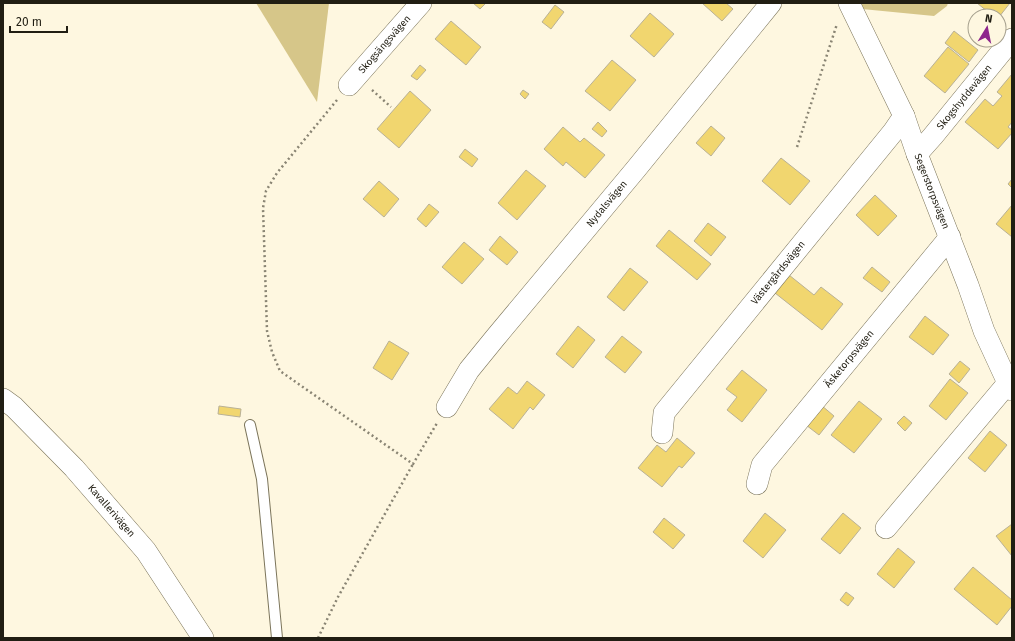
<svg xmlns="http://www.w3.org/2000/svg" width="1015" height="641" font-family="'Fira Sans',sans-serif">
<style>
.green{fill:#d6c689}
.building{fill:#f1d66f;stroke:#b9b196}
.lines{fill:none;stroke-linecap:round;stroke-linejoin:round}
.service-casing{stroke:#7b745a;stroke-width:12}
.minor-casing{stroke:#7b745a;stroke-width:22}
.path{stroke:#898473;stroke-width:2.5;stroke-dasharray:2 3;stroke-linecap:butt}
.service{stroke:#fff;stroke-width:10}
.minor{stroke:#fff;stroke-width:21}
.labels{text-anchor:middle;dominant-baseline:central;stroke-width:3.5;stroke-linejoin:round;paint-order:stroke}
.street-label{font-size:10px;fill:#211e13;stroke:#fef7e0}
</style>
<rect width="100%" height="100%" fill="#fef7e0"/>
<g class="green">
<path d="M256,3h73l-12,99z"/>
<path d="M859,3h89l-1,3 -13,10 -72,-7z"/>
</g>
<g class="building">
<path d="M473,3h13l-6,6z"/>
<path d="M702,3h24l7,6 -11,12z"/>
<path d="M977,3h33l-11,14v-1h-6z"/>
<path d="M555,5l9,7 -13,17 -9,-7z"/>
<path d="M650,13l24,21 -20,23 -24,-21z"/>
<path d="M451,21l30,26 -15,18 -31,-26z"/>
<path d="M954,31l24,19 -9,12 -24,-19z"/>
<path d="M948,47l21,17 -24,29 -21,-17z"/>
<path d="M612,60l24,20 -26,31 -25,-20z"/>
<path d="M420,65l6,5 -9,10 -6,-4z"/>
<path d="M1012,74v48l-4,5 4,3v3l-14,16 -33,-27 20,-23 8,7 9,-10 -5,-4z"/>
<path d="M523,90l6,4 -4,5 -5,-5z"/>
<path d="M410,91l21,19 -32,38 -22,-19z"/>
<path d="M598,122l9,9 -5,6 -10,-8z"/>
<path d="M711,126l14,12 -14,18 -15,-13z"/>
<path d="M563,127l17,15 4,-4 21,17 -20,23 -19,-16 -3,4 -19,-17z"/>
<path d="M465,149l13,10 -6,8 -13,-10z"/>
<path d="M781,158l29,23 -20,24 -28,-24z"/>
<path d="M526,170l20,16 -29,34 -19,-17z"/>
<path d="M1012,179v9l-4,-4z"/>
<path d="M379,181l20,18 -15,18 -21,-18z"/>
<path d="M875,195l22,21 -19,20 -22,-21z"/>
<path d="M429,204l10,8 -13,15 -9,-8z"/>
<path d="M1012,205v32l-16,-13z"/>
<path d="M708,223l18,14 -15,19 -17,-15z"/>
<path d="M669,230l42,34 -14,16 -41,-34z"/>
<path d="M500,236l18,16 -11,13 -18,-15z"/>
<path d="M464,242l20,17 -22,25 -20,-17z"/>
<path d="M872,267l18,15 -8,10 -19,-14z"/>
<path d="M630,268l18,14 -24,29 -17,-14z"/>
<path d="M789,275l25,20 7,-8 22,17 -21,26 -47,-37z"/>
<path d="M925,316l24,19 -16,20 -24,-18z"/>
<path d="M578,326l17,14 -22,28 -17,-14z"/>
<path d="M622,336l20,16 -17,21 -20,-16z"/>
<path d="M389,341l20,12 -17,27 -19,-12z"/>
<path d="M960,361l10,8 -11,14 -10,-9z"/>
<path d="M742,370l25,20 -25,32 -15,-12 10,-13 -11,-8z"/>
<path d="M950,379l18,14 -22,27 -17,-14z"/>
<path d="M527,381l18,14 -12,15 -3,-3 -17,22 -24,-20 19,-22 9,7z"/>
<path d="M859,401l23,18 -28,34 -23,-18z"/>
<path d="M821,405l13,11 -15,19 -13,-10z"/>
<path d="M219,406l22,3 -1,8 -22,-3z"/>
<path d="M904,416l8,7 -7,8 -8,-8z"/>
<path d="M990,431l17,14 -22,27 -17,-14z"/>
<path d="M677,438l18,15 -13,15 -3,-2 -17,21 -24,-19 19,-23 9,7z"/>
<path d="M765,513l21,17 -23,28 -20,-17z"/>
<path d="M843,513l18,15 -21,26 -19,-15z"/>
<path d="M664,518l21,17 -12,14 -20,-17z"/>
<path d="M1012,524v32l-16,-20z"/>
<path d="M898,548l17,14 -21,26 -17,-14z"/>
<path d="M973,567l39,33v6l-15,19 -43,-36z"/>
<path d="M846,592l8,6 -6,8 -8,-6z"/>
</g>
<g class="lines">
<g class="service-casing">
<path id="service" d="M250,425l12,54 15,159"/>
</g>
<g class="minor-casing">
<g id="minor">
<path id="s1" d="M849,3l55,113 13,38 51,131 16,46 24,52 4,7"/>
<path id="s2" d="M349,85l72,-82"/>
<path id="s3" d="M917,154l16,-18 79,-97"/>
<path id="s4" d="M3,399l11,8 60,61 72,83 57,87"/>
<path id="s5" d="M447,407l22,-37 26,-32 141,-169 135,-166"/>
<path id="s6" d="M662,433l2,-20 229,-281 11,-16"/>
<path id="s7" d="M757,484l5,-19 188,-228"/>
<path d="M886,528l122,-145"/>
</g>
</g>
<g class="path">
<path d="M372,90l19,17"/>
<path d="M337,100l-60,73 -11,18 -3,17 4,123 5,21 8,19 133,93 24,-41"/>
<path d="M797,147l40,-123"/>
<path d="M318,638l20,-41 75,-133"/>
</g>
<use href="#service" class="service"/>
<use href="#minor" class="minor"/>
</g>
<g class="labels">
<g class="street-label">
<text stroke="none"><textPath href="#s2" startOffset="54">Skogsängsvägen</textPath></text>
<text stroke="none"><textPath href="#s3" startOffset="74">Skogshyddevägen</textPath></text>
<text stroke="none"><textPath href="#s1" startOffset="206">Segerstorpsvägen</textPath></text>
<text stroke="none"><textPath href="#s5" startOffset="259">Nydalsvägen</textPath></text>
<text stroke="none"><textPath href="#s6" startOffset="201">Västergårdsvägen</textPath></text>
<text stroke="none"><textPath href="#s7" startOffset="157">Äsketorpsvägen</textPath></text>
<text stroke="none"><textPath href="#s4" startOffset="156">Kavallerivägen</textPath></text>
</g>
</g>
<rect width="1015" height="641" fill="none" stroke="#211e13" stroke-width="8"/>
<g transform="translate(987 28) rotate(10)"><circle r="19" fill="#fef7e0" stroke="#a6a08e"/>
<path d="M0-3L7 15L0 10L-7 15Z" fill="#8e268c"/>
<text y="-6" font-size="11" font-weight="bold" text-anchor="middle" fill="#211e13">N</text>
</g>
<path d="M10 26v6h57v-6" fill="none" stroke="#211e13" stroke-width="2"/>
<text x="16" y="26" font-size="12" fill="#211e13" stroke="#fef7e0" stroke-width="3" paint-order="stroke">20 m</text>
</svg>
